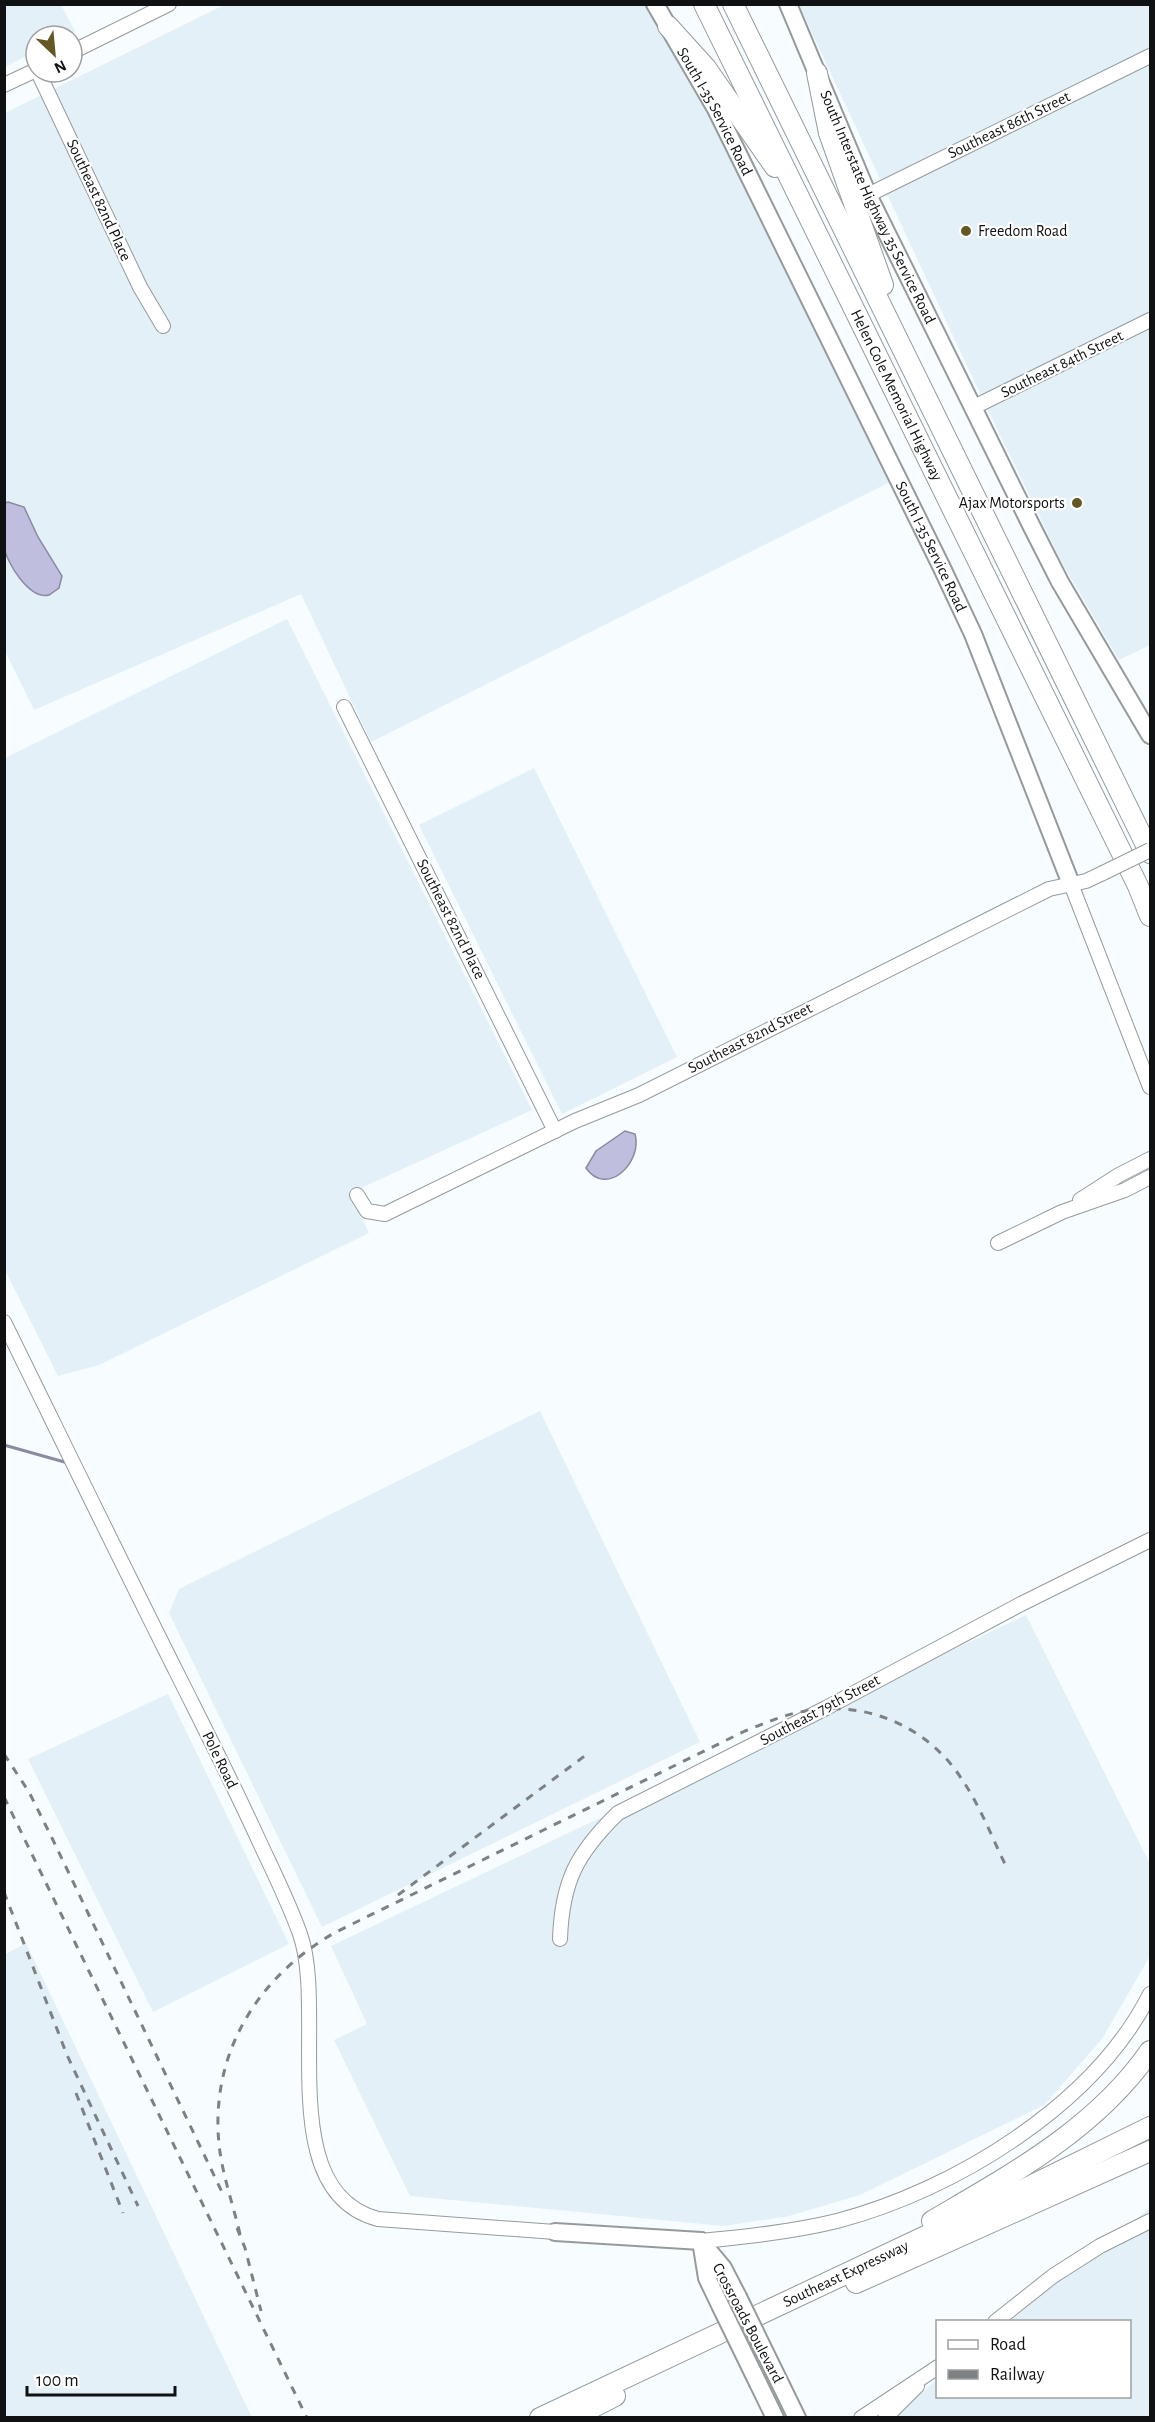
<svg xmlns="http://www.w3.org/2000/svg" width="1155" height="2422" font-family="'Alegreya Sans',sans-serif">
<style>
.built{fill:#e3f0f7}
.water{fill:#bfbede;stroke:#8a8aa1;stroke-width:1.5}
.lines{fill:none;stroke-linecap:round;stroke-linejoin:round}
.stream{stroke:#8a8aa1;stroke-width:3}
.minor-casing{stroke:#959b9d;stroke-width:16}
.major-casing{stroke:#959b9d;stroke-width:20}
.highway-casing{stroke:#959b9d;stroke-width:22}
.minor{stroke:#fff;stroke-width:14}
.major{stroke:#fff;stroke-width:16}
.highway{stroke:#fff;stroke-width:20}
.rail{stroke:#7d8183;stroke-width:3;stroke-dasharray:8 8;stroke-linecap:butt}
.minor-bridge-casing{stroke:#959b9d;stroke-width:16;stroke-linecap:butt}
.major-bridge-casing{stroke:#959b9d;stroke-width:20;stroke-linecap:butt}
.minor-bridge{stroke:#fff;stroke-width:14}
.major-bridge{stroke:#fff;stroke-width:16}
.poi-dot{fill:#635723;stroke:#fff;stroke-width:2}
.labels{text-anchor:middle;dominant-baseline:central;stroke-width:4.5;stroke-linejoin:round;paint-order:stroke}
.street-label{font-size:16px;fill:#0f1112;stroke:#fff}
.poi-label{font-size:16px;fill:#0f1112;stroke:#fff;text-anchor:start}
</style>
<rect width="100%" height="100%" fill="#f6fcff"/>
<g class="built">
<path d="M5,4l56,1 14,26 -9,5h-30v15l-31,16z"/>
<path d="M224,5h423l71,127 172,350 -519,260 -70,-148 -267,116 -29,-59v-538z"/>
<path d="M799,5h351v640l-31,15 -58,-99 -85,-176z"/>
<path d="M287,619l245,491 -182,83 19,40 -270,132 -41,11 -53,-106v-512z"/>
<path d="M534,768l143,289 -115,57 -143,-289z"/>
<path d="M540,1411l160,331 -378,185 -153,-314 10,-24z"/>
<path d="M1026,1615l124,249v92l-48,83 -58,66 -184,90 -71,21 -65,10 -314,-30 -76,-156 33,-16 -36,-78z"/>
<path d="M168,1694l121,250 -136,68 -125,-253z"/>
<path d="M26,1943l218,458 8,16h-247l-1,-462z"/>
<path d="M1150,2208v209l-261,1 48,-38 1,16h192v-74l-121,-1z"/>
</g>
<g class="water">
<path d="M8,502l16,5 14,30 24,39 -3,12 -10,7c-19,5 -43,-32 -45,-49 -1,-14 0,-29 1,-43z"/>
<path d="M625,1131l10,3c8,28 -28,64 -49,34l10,-17z"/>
</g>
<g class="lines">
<path class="stream" d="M4,1445l64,18"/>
<g class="minor-casing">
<g id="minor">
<path d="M72,52l97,-48"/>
<path d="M38,72l102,215 23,39"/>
<path d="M4,85l32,-15"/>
<path d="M868,195l282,-139"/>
<path d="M972,408l178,-88"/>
<path d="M344,707l211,424"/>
<path d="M1071,884l79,203"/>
<path d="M357,1195l10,16 18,3 190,-93 64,-26 410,-206 37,-8 17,-8"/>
<path d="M1080,1200l39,-25 31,-16"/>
<path d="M998,1243l64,-31 63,-22 25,-13"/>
<path d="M4,1322c59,120 117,240 177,359 27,54 54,107 79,162 14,30 29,60 40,91 28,78 -28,257 78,285l177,13"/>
<path d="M560,1939c2,-58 17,-86 58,-126l208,-105 195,-104 129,-64"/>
<path d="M701,2241c46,-4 91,-9 136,-20 118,-31 257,-116 313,-227"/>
<path d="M995,2322l58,-46 47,-30 50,-25"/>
<path d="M861,2418l77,-51"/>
<path d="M885,2418l32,-32"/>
</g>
</g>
<g class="major-casing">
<g id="major">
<path id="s1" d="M655,4l61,105 226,459 31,66 98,250"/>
<path id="s2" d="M788,4l80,191 164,332 28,55 90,153"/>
<path d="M555,2232l146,9"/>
<path d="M701,2241l6,37 13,27"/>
<path d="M702,2243l21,25 15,29"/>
<path d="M776,2375l21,43"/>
<path d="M758,2383l17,35"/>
</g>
</g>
<g class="highway-casing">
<g id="highway">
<path id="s3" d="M704,4l434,882 12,30"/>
<path d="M733,4l417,849"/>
<path d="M668,26l38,42 69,99"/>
<path d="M817,73l12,60 54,152"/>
<path d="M932,2221c80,-47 164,-92 218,-170"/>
<path d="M856,2283l294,-132"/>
<path id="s4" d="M540,2418l460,-217 150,-74"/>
<path d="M572,2418l43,-22"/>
</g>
</g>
<use href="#minor" class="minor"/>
<use href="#major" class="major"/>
<use href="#highway" class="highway"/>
<g class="rail">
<path d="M4,1754l25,38 23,46 170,354"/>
<path d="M4,1797l303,621"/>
<path d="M4,1892l63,163 71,151"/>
<path d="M398,1895l192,-143"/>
<path d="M76,2093l47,120"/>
<path d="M237,2228l8,20 16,63"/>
<path d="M240,2234c-7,-30 -18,-60 -21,-90 -9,-91 39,-168 117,-212l409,-201c21,-8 40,-17 61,-20 60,-11 122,16 155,67 18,26 30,57 44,86"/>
</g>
<g class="minor-bridge-casing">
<path id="minor-bridge" d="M1103,873l47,-23"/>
</g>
<g class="major-bridge-casing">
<g id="major-bridge">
<path d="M738,2297l38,78"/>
<path d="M720,2305l38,78"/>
</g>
</g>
<use href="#minor-bridge" class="minor-bridge"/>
<use href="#major-bridge" class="major-bridge"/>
</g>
<g class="poi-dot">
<circle cx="966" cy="231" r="6"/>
<circle cx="1077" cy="503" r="6"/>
</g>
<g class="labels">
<g class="street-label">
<text stroke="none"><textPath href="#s1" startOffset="123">South I-35 Service Road</textPath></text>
<text transform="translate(1009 125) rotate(-26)">Southeast 86th Street</text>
<text transform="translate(99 200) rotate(65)">Southeast 82nd Place</text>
<text stroke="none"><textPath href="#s2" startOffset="222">South Interstate Highway 35 Service Road</textPath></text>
<text transform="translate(1062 364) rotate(-26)">Southeast 84th Street</text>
<text stroke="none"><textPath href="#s3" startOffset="436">Helen Cole Memorial Highway</textPath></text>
<text stroke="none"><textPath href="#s1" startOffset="609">South I-35 Service Road</textPath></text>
<text transform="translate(451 919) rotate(63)">Southeast 82nd Place</text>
<text transform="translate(750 1038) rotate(-27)">Southeast 82nd Street</text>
<text transform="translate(820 1710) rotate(-28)">Southeast 79th Street</text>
<text transform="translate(220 1760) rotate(64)">Pole Road</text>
<text stroke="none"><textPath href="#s4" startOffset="338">Southeast Expressway</textPath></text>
<text transform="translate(748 2323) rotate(62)">Crossroads Boulevard</text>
</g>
<g class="poi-label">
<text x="978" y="231">Freedom Road</text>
<text x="1065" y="503" text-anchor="end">Ajax Motorsports</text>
</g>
</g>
<rect width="1155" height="2422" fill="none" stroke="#0f1112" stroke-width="12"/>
<rect x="936" y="2320" width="195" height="78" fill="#ffffff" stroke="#9fa0a0" stroke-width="1.5"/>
<rect x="948" y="2340" width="30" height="9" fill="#ffffff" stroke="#9fa0a0" stroke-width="1.5"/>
<text x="990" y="2350" font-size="18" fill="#0f1112">Road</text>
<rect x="948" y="2370" width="30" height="9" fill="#7d8183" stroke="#9fa0a0" stroke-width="1.5"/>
<text x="990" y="2380" font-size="18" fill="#0f1112">Railway</text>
<g transform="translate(54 54) rotate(154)"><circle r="28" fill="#ffffff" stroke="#9fa0a0" stroke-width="1.5"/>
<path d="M0-4.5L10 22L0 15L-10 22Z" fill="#635723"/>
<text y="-9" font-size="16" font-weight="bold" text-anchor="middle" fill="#0f1112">N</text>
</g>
<path d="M27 2386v9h148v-9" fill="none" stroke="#0f1112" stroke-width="3"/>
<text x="36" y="2386" font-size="18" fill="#0f1112" stroke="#ffffff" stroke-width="4.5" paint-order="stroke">100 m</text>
</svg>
